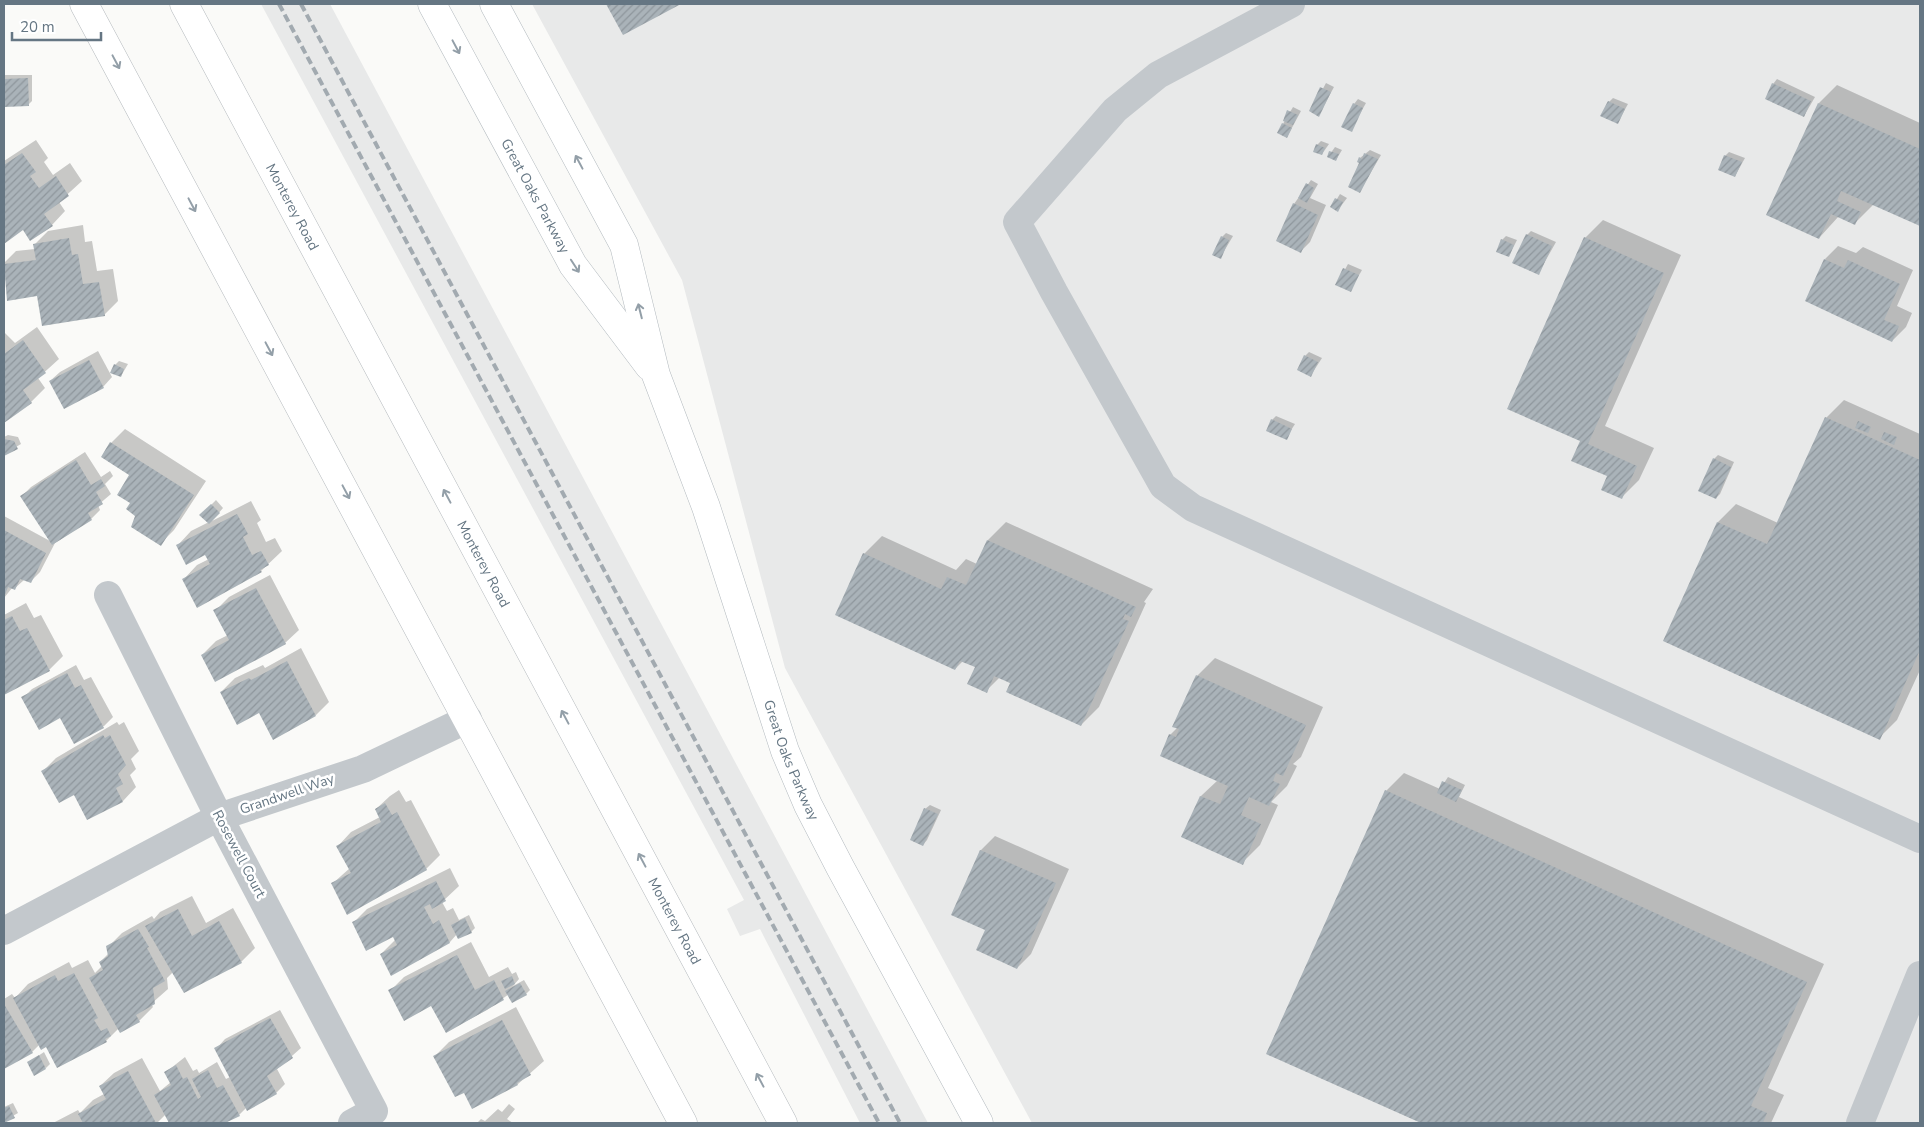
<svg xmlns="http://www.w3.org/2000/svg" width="1924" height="1127" font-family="'Nunito Sans',sans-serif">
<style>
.built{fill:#e8e9e9}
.shadow{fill:#0003}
.building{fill:url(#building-hatch)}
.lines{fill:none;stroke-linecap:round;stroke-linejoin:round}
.secondary-casing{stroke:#b3babf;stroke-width:29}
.primary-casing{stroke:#b5babe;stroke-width:29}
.minor{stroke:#c3c8cc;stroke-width:28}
.tertiary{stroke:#c3c8cc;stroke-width:28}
.secondary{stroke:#fff;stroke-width:28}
.primary{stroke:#fff;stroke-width:28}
.rail{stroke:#a2aab0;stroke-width:4;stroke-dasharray:8 4;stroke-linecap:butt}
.oneway{stroke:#939fa8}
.labels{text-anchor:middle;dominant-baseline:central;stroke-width:5;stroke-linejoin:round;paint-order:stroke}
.street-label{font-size:14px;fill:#657683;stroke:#fff}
</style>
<defs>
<pattern id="building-hatch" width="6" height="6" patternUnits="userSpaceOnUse" patternTransform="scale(1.25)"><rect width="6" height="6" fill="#aab3b9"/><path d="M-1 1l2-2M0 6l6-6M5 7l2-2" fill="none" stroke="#8e969c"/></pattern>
</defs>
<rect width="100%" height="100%" fill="#fafaf8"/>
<g class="built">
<path d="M261,4h69l598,1119h-68l-100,-194 -20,7 -13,-27 17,-9z"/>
<path d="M532,4h1388v1119h-888l-247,-455 -103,-388z"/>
</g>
<g class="shadow">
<path d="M607,4h71l-55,29z"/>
<path d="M5,75h27v26l-4,4 -24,1z"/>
<path d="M1777,79l38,18 -11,19 -31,-32z"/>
<path d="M1326,83l8,4 -15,28 -8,-4z"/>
<path d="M1837,85l83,38v102l-46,-21 -19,19 -16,-7 -20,22v-135z"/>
<path d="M1613,98l15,6 -10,18 -9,-20z"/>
<path d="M1358,99l8,4 -15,27 3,-26z"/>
<path d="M1293,107l8,4 -14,26 -4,-13z"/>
<path d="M36,140l12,18 -4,4 9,13 17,-12 12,18 -23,21 6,9 -13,14 -29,4 -19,13v-81z"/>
<path d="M1321,141l8,3 -7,10 -5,-9z"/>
<path d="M1335,147l7,3 -6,10 -8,-3z"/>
<path d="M1370,150l11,5 -21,36v-33z"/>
<path d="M1729,152l16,6 -10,18 -10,-20z"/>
<path d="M1311,180l7,4 -8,14 16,7 -16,37 -9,9 -7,-47z"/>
<path d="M1340,194l7,4 -9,12 -6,-3z"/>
<path d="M1603,220l78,35 -76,171 49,22 -15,32 -18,18 -12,-23 -27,-34 3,-203z"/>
<path d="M83,225l2,17 7,-1 5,30 16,-2 5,32 -14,14 -66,-21 -30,5 -4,-36 12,-12 19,-2 -1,-4 14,-14z"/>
<path d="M1531,231l25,11 -18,32 -11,-39z"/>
<path d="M1226,233l7,3 -13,22 2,-21z"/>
<path d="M1506,236l11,4 -8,16 -7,-16z"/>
<path d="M1838,246l18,7 7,-6 50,23 -16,36 15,7 -6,14 -14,14 -67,-82z"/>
<path d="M1348,264l14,6 -12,21 -13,-7z"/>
<path d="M37,327l22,32 -21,19 7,10 -14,14 -27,20v-90l11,11z"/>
<path d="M98,351l14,26 -9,10 -53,-6 10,-9z"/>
<path d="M1309,352l13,6 -11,17 -6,-19z"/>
<path d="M119,361l9,3 -7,12 -6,-11z"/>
<path d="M1844,400l76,34v236l-23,50 -18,18 -214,-98 53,-118 18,-18 42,19 48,-105z"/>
<path d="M1276,416l19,8 -9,14 -14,-18z"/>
<path d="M125,429l81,52 -32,49 -14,14 -24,-29 -5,-12v-28l-20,-32z"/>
<path d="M8,435l10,2 3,7 -17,10v-17z"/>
<path d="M85,452l16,25 9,-6 3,5 -8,8 6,10 -13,11 2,5 -9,9 -36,24 -15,29 -9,9 -7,-1 -10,9 -2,-1 -8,10v-82l46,25 -28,-45 9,-9z"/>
<path d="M1718,455l16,7 -14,32 -4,4 -2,-39z"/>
<path d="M216,500l7,8 -11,13 39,-20 10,19 -4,3 9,19 9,-4 7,13 -21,20 -77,8 13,-14 12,-6 -3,-5 -28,-9 13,-14 18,-9 -8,-7z"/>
<path d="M1006,522l147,67 -9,13 2,1 -47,104 -18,18 -81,-48 -14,14 -10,-25 -13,-5 -8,8 -91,-115 18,-18 74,34 10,-11 11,5 11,-24z"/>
<path d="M270,575l29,55 -14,13 -83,12 14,-14 12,-6 -13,-24 14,-14z"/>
<path d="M26,603l8,15 7,-3 22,41 -14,14 -45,24v-79z"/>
<path d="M301,648l28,54 -13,13 -57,-3 -38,-20 14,-14 28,-13 2,3z"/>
<path d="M1215,658l108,49 -22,50 -8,7 4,2 -10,20 -16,16 7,3 -18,40 -18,18 -59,-26 18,-41 17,-16 -48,-45 8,-8 19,-51z"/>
<path d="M76,665l8,15 7,-3 22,40 -9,9 -29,16 -14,-25 -38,-19 9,-9z"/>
<path d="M117,722l2,3 5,-3 15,29 -8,8 5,10 -6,6 6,12 -13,14 -35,17 -13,-25 -32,-22 13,-13z"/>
<path d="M1404,773l36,16 8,-12 17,8 -6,12 365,167 -56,124 16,7 -13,28h-349l-155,-70 119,-262z"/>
<path d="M399,790l7,12 5,-2 29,55 -14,14 -94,15 18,-16 -12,-22 13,-14 29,-15 -4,-8 14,-13z"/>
<path d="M930,805l11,5 -14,30 -4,5 2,-36z"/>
<path d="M995,836l74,33 -38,85 -14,14 -31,-38 -33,-16 28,-64z"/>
<path d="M450,868l9,18 -17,16 5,9 6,-3 6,12 10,-5 6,13 -4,4 -14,2 -7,8 -58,32 -11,-20 15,-15 -3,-4 -40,-12 14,-14z"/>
<path d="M192,896l14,27 27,-15 22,40 -14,14 -68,10 -6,6 1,11 -17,15 2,3 -14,14 -20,7 -13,13 -48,26 -11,-21 -8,-1 -7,7 -28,16v-69l8,-5 3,4 13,-14 41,-22 3,6 16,-8 7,13 7,-7 -2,-4 9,-9 -1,-6 14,-14 30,-17 2,3 6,-7z"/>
<path d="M471,942l18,35 19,-10 4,7 4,-2 3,7 -6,7 11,-6 6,10 -4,4h-17l-22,16 -41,22 -14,-28 -42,-13 14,-14z"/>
<path d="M516,1007l28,54 -26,23 -45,23 -9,-15 -29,-36 14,-14z"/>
<path d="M280,1010l21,38 -24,21 8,15 -9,9 -30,15 -7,7 -16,8h-52l-5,-9 -9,9h-104l25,-13 2,3 13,-13 11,-6 -4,-8 14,-13 28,-15 18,33 11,-9 -5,-10 19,-15 8,14 4,-2 2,4 18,-11 9,17 4,-2 -14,-28 9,-10z"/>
<path d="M44,1052l6,12 -4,4 -17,-6z"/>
<path d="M13,1103l5,10 -14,8v-14z"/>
<path d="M509,1104l6,5 -8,10 6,4h-36l4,-4 4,2 13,-12 4,3z"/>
</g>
<g class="building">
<path d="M606,4h75l-58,31z"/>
<path d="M28,78l1,28 -25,1v-28z"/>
<path d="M1772,83l39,18 -7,16 -39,-18z"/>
<path d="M1320,87l11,5 -12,25 -10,-6z"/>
<path d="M1608,101l17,8 -7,15 -18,-8z"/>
<path d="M1353,103l10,5 -11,24 -11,-5z"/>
<path d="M1818,103l102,46v77l-79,-35 -4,10 24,11 -6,13 -24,-11 -12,25 -53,-24z"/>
<path d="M1287,110l11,5 -5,10 -10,-4z"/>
<path d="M1282,123l10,5 -5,10 -10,-5z"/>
<path d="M1316,144l9,4 -3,7 -9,-3z"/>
<path d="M1329,151l10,3 -3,7 -9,-4z"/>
<path d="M22,153l14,19 -6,4 9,12 17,-12 13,20 -25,18 9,12 -23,15 -7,-11 -19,14v-79z"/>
<path d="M1364,153l14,6 -18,34 -12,-6 11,-24 -2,-1 2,-5 3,2z"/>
<path d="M1724,155l18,7 -7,15 -17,-7z"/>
<path d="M1306,183l8,5 -7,15 -9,-5z"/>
<path d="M1335,198l8,4 -5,10 -8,-5z"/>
<path d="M1293,203l25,12 -17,38 -25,-12z"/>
<path d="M1526,234l26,12 -13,29 -27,-12z"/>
<path d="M1221,236l8,4 -8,19 -9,-4z"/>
<path d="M1584,237l80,36 -76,171 49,22 -15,33 -21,-9 6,-14 -36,-15 9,-20 -73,-32z"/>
<path d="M69,238l3,17 6,-1 5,30 16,-2 6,34 -63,10 -5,-30 -30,5 -3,-37 32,-4 -3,-16z"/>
<path d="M1501,239l13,6 -5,12 -13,-5z"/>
<path d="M1824,259l20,9 4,-8 52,24 -16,36 15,6 -7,16 -87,-41z"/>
<path d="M1343,268l16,7 -8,17 -16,-7z"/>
<path d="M23,340l23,33 -23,17 9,13 -28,20v-69z"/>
<path d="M1304,355l14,7 -7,15 -14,-7z"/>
<path d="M89,360l15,28 -40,21 -15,-28z"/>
<path d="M114,364l10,5 -3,8 -11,-4z"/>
<path d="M1825,417l95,43v190l-40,90 -217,-99 54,-119 50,22z"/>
<path d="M1271,419l21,10 -5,11 -21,-9z"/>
<path d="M1858,421l13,6 -3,6 -13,-5z"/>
<path d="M1884,432l13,5 -3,8 -13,-6z"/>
<path d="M4,439l10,2 4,8 -14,7z"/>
<path d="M110,442l84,53 -33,51 -30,-19 4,-11 -9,-7 4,-6 -13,-8 12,-20 -28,-18z"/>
<path d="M1713,458l18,9 -15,32 -18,-8z"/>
<path d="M76,460l15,25 10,-6 4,7 -9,6 7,12 -15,9 4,7 -40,25 -32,-49z"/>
<path d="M211,504l9,9 -11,11 -10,-9z"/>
<path d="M237,514l11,20 -5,3 9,18 9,-4 8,14 -9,5 2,2 -65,36 -15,-29 28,-15 -5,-9 -19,10 -10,-20z"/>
<path d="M4,530l42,23 -15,30 -11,-4 -5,11 -7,-3 -4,10z"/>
<path d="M987,540l149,67 -5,10 -6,-3 -2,5 6,2 -48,105 -75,-34 4,-9 -16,-7 -7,17 -20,-9 8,-17 -15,-6 -5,9 -120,-55 28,-62 78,36 6,-12 19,8z"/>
<path d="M256,588l30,56 -71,38 -14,-27 28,-15 -16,-30z"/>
<path d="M12,616l8,15 7,-3 23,43 -46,24v-75z"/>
<path d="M287,661l29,55 -43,24 -14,-27 -22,12 -17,-33 29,-14 2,2z"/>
<path d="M67,673l8,15 6,-3 23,43 -30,16 -14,-26 -21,12 -18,-33z"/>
<path d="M1196,675l110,50 -23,51 -7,-3 -3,8 7,3 -11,22 -20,-9 -8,18 20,9 -18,41 -62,-28 19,-41 20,8 8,-18 -68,-30 9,-22 7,3 3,-8 -7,-2z"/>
<path d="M103,735l2,3 5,-3 16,30 -8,9 5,10 -7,4 7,14 -36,18 -13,-25 -15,8 -18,-32z"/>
<path d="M1442,781l20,9 -6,12 -19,-9z"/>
<path d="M1385,790l422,192 -56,124 16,7 -4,10h-342l-155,-69z"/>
<path d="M385,803l7,12 5,-3 30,58 -80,45 -16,-32 20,-10 -15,-27 45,-24 -6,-13z"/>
<path d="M924,808l14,6 -15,32 -13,-6z"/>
<path d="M980,850l76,33 -39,86 -41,-19 9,-20 -34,-15z"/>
<path d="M436,881l10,20 -14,8 -2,-5 -6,3 9,17 6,-4 11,23 -59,33 -11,-22 17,-9 -4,-8 -27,14 -14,-29z"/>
<path d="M178,909l14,27 27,-15 23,42 -58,30 -39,-67z"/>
<path d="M465,918l7,15 -14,6 -7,-14z"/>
<path d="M138,929l11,18 -2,1 18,33 -12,7 2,16 -19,11 4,7 -20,11 -31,-55 14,-8 -4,-8 9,-6 -2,-10z"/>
<path d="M457,955l18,35 19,-10 10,20 -58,33 -15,-27 -27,15 -16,-31z"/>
<path d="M74,973l24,45 -4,2 7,11 6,-3 4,8 -6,3 2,3 -50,26 -11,-21 -5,3 -28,-52 42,-23 3,6z"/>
<path d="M512,976l3,8 -10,5 -4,-8z"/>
<path d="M520,983l7,12 -15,8 -7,-12z"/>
<path d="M4,1004l29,49 -29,16z"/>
<path d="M270,1018l23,40 -26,18 10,18 -30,17 -33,-63z"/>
<path d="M502,1020l29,55 -14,8 1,2 -46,24 -8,-16 -9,4 -22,-41z"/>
<path d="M39,1055l7,14 -12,7 -7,-14z"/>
<path d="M176,1065l7,14 4,-2 11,22 3,-2 -9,-18 16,-9 9,18 6,-3 17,31 -15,7h-56l-15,-28 17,-10 -7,-13z"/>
<path d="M128,1071l28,52h-73l-5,-9 28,-15 -7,-13z"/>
<path d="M9,1106l6,12 -11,5v-15z"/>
</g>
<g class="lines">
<g class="secondary-casing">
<g id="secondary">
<path id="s1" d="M432,4l141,261 76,101"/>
<path id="s2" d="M494,4l130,241 32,130 50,132 79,244 23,54 32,62 139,256"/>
</g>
</g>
<g class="primary-casing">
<g id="primary">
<path d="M84,4l599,1119"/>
<path id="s3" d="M184,4l599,1119"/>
</g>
</g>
<g class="minor">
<path d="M108,595l111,222 155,294 -22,12"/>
<path d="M4,931l215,-114 144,-48 105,-50"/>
</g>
<g class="tertiary">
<path d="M1291,4l-133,71 -43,35 -98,112 37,70 109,194 30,22 727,331"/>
<path d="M1860,1123l60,-148"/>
</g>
<use href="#secondary" class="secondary"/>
<use href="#primary" class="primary"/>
<g class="rail">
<path d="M279,4l600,1119"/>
<path d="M301,4l599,1119"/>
</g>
</g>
<defs><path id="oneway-shaft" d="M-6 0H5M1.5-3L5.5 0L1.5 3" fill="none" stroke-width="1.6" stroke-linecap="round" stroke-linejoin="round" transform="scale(1.25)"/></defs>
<g class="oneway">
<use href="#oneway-shaft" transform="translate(456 47) rotate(62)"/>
<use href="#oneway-shaft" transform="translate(116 62) rotate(62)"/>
<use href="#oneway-shaft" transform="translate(579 162) rotate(-118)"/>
<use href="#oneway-shaft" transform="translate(192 205) rotate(62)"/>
<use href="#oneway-shaft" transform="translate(575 266) rotate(57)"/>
<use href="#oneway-shaft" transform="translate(640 311) rotate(-104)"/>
<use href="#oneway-shaft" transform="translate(269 349) rotate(62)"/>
<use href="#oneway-shaft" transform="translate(346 492) rotate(62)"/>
<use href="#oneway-shaft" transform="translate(447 496) rotate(-118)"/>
<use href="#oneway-shaft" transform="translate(565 717) rotate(-118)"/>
<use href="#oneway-shaft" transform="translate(642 860) rotate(-118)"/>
<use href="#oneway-shaft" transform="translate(760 1080) rotate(-118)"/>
</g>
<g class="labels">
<g class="street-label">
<text stroke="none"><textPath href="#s1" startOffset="218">Great Oaks Parkway</textPath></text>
<text stroke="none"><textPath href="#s3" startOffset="230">Monterey Road</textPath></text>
<text stroke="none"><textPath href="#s3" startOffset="635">Monterey Road</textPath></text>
<text stroke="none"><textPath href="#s2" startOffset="816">Great Oaks Parkway</textPath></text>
<text transform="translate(287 794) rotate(-19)">Grandwell Way</text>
<text transform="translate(239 854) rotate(62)">Rosewell Court</text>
<text stroke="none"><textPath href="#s3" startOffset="1040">Monterey Road</textPath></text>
</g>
</g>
<rect width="1924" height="1127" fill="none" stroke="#657683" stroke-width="10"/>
<path d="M12 32v8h89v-8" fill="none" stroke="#657683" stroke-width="2.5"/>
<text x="20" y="32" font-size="15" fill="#657683" stroke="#ffffff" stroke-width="4" paint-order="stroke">20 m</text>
</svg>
